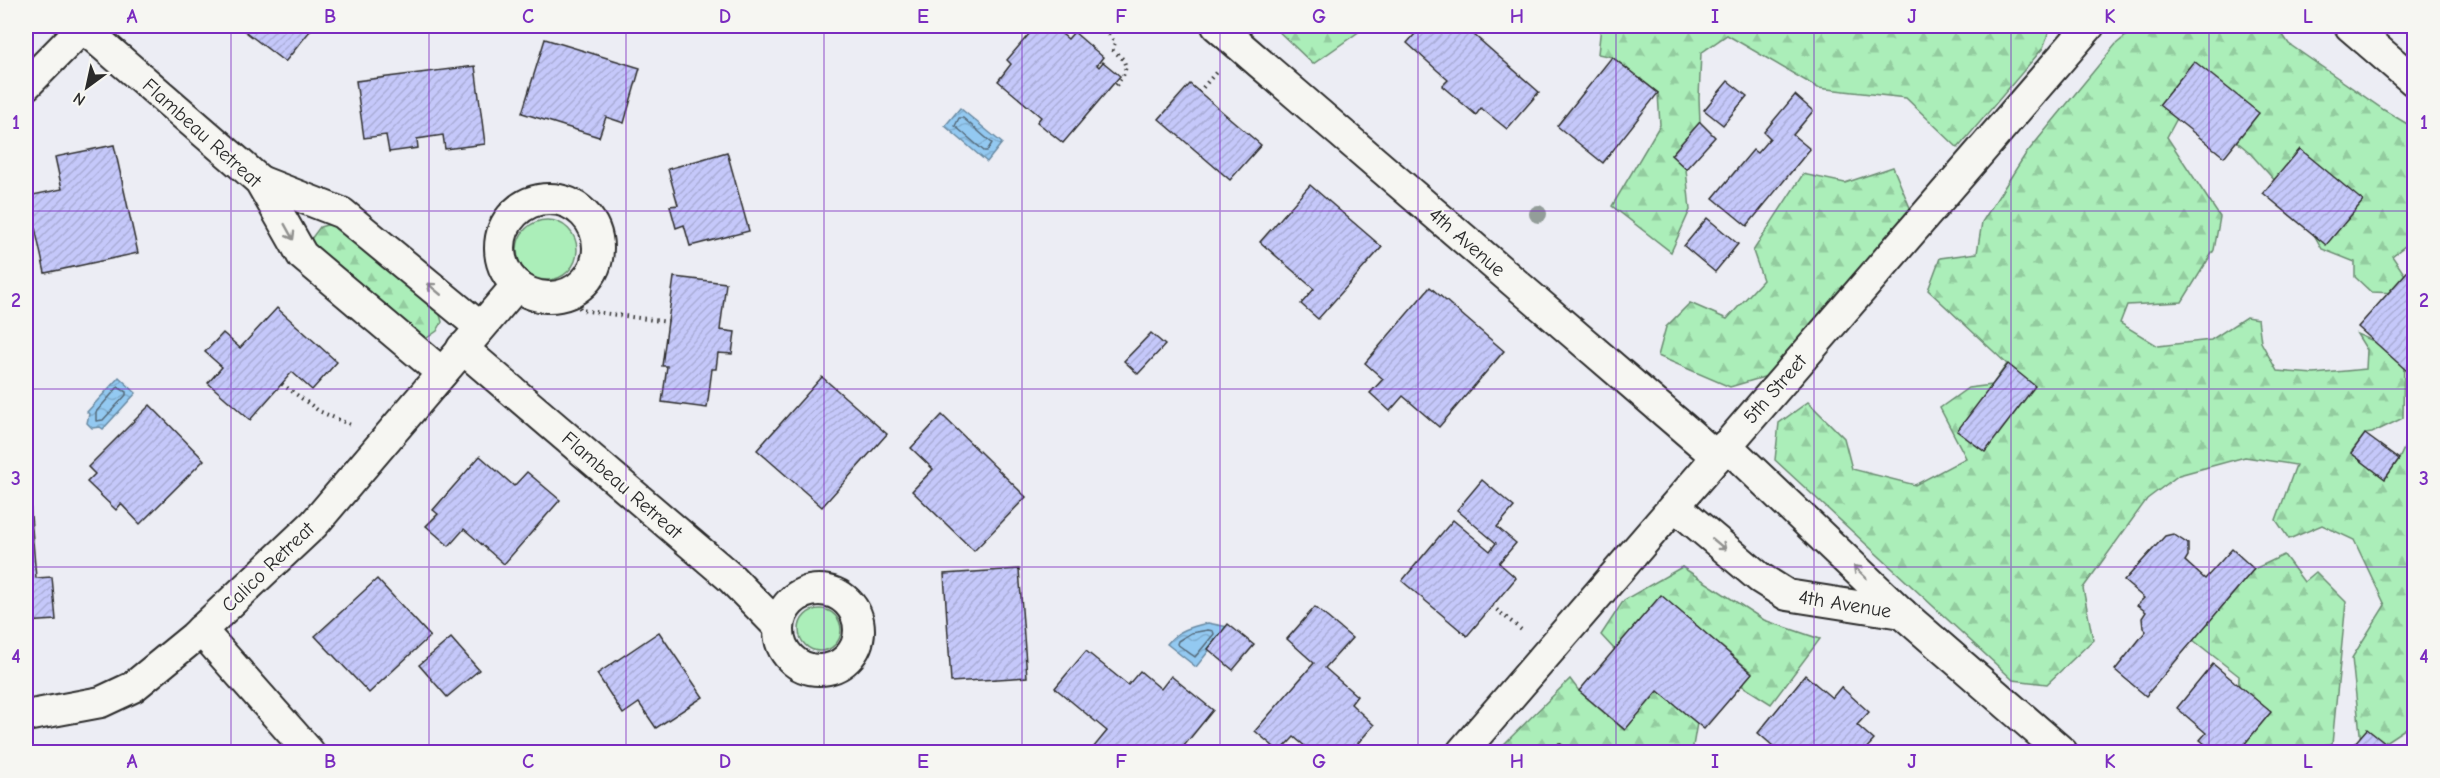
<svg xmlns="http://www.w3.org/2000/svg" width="2440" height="778" font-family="'Comic Neue',sans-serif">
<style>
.forest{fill:url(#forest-firs);stroke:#6b8c72;stroke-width:1.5}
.garden{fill:#abeeb9;stroke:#6b8c72;stroke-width:1.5}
.water{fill:url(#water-waves);stroke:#698aa2;stroke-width:1.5}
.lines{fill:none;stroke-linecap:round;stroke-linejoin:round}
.shore{stroke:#556a7a;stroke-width:1.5}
.building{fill:url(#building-hatch);stroke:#2b2b2b;stroke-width:1.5}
.minor-casing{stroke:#2b2b2b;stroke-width:34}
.path{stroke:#2b2b2b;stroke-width:4;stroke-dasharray:1.5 4.5;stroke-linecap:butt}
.minor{stroke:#f6f6f2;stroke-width:30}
.tree{fill:#939d99}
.oneway{stroke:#90908e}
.grid{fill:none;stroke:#7b2cbf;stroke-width:1.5;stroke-opacity:0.55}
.labels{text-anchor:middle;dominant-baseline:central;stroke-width:4.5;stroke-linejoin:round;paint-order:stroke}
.street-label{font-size:20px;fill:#2b2b2b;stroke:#f6f6f2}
.neatline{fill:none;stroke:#7b2cbf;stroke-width:2}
.grid-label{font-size:20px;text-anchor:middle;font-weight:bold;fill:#7b2cbf}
</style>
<defs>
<pattern id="forest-firs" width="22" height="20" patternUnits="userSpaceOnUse" patternTransform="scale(1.5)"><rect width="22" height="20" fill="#abeeb9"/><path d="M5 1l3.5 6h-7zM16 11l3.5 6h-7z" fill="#93cc9f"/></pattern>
<pattern id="water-waves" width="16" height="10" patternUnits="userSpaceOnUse" patternTransform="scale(1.5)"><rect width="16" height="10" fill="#93c9f1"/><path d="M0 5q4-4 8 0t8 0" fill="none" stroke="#7fadcf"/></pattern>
<pattern id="building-hatch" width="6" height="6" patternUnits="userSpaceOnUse" patternTransform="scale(1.5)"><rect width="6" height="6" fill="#c5c8fa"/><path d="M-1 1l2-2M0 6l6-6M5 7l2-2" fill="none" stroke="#a9acd6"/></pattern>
</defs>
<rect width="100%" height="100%" fill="#ecedf4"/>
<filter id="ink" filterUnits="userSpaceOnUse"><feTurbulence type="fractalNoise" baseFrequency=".0167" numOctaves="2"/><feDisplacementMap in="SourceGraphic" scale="12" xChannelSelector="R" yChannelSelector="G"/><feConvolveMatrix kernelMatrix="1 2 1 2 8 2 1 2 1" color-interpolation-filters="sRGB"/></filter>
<g filter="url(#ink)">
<g class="forest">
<path d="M1273,26h39l4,3 5,-3h46l-54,38z"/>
<path d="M1601,26h450l-8,22 -85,100 -52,-50 -88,-10 -91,-53 -26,18 -2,45 1,24 -29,33 15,14 4,41 -19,42 -59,-46 48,-81 -2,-32 -46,-36 -14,-3z"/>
<path d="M2138,26h139l12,18 95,66 30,18v111l-22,17 13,19 -8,18 -26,-1 -16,-15v-15l-33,-13 -24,-43 -50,-55 -61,-51 -20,37 53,80 -6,33 -32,52 -55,3 -7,18 38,23 53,-6 35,-23 12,2 3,23 16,29 37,3 52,-5 1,-19 -10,-16 47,20 -1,64 -31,15 -7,1 -14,18 34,27 14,-20 7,-15 8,-38v317l-44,29h-8l-10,-94 33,-53 -31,-65 -32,-15 -33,14 -13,-19 20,-55 -51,-8 -66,18 -32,24 -64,89 10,52 -46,44 -34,-4 -238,-220 4,-37 29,-21 36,36 8,31 63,16 51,-27 -26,-50 28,-20 24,-3 15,-21 -79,-74 12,-32 37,-5 5,-31 43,-67 91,-111z"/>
<path d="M1893,167l18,43 -137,164 -44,13 -72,-31 8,-29 24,-24 37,16 36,-39 -10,-29 50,-77 42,9z"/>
<path d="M330,224l10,5 99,82 3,11 -5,9 -10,7 -13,-5 -95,-81 -8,-13 9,-12z"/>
<path d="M2284,555l20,27 12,-10 30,30 -14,142 -11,1 -5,7h-95l17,-36 1,-40 -46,-36 61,-71z"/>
<path d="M1682,567l82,53 56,19 -49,65 -30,-19 11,-13 -91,-76 -46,54 -14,-15 23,-35z"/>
<path d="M1570,679l9,12 45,39 34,-39 39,32 -5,29h-121l-11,-9 -9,9h-55z"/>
</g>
<g class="garden">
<circle cx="547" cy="250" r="30"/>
<circle cx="820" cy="630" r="21"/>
</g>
<g class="water">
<path d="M960,108l42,35 -15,19 -42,-36z"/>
<path d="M119,377l17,16 -33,36 -3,-2 -8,1 -5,-5 2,-9 -2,-2z"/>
<path d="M1208,623l20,4 -32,40 -29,-23c11,-14 24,-17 41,-21z"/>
</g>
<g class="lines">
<g class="shore">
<path d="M959,118h4l29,25 -5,8h-3l-29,-25z"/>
<path d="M118,387l8,5v3l-23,25 -7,1v-9z"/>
<path d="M1208,630l5,1 1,3 -19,23 -18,-13 1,-3 13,-8z"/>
</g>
</g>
<g class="building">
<path d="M238,26h76l-29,36z"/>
<path d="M1036,26h16l16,13 6,-7 29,25 -6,8 2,2 4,-5 17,14 -57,67 -26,-21 4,-5 -43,-36 13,-17 -4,-4z"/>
<path d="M1422,26h42l75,66 -32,37 -26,-21 -5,7 -34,-29 6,-6 -41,-37z"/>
<path d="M545,39l95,29 -16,55 -18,-6 -7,20 -77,-24z"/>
<path d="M1612,57l46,36 -55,70 -46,-37z"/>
<path d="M2194,61l65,52 -35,44 -65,-52z"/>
<path d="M475,66l10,78 -40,5 -2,-14 -26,4 1,9 -29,4 -3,-17 -22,3 -8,-57z"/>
<path d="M1728,81l19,15 -24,29 -19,-15z"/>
<path d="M1190,84l71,61 -31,35 -71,-61z"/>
<path d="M1795,95l18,16 -20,24 17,14 -63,77 -34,-28 40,-48 4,3 13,-15 -6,-6z"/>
<path d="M1700,122l15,15 -29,32 -15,-14z"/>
<path d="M114,145l24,108 -93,20 -17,-77 34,-7 -7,-32z"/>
<path d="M2300,149l63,52 -37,44 -63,-52z"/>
<path d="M727,152l22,79 -59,15 -6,-21 -8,3 -6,-22 8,-1 -10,-36z"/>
<path d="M1310,185l72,62 -64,72 -17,-15 13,-15 -54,-47z"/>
<path d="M1707,218l31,26 -23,28 -31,-26z"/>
<path d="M2414,264v103l-2,-2 -5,6 -49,-44z"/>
<path d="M674,277l52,6 -6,47 15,2 -3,22 -14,-1 -2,16h-4l-5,39 -45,-6 5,-36h-5z"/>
<path d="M1430,287l74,64 -65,76 -36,-31 -13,15 -20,-18 13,-14 -18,-16z"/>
<path d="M277,308l60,54 -25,28 -20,-18 -42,48 -42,-37 14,-16 -17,-15 18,-19 17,15z"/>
<path d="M1151,333l14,12 -27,29 -14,-13z"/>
<path d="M2008,364l27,22 -50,66 -28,-21z"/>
<path d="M822,377l65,57 -65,73 -65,-57z"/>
<path d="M150,405l54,55 -64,64 -19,-20 -5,6 -29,-28 8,-8 -7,-7z"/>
<path d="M942,415l84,82 -52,54 -62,-60 21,-22 -22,-21z"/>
<path d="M2365,434l34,25 -14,20 -34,-26z"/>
<path d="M480,456l34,30 13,-14 33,28 -56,64 -40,-35 -15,17 -23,-20 12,-12 -5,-4z"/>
<path d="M1482,480l32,27 -17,20 19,16 -17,20 17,15 -49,58 -65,-55 51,-61 37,31 6,-8 -39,-33z"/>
<path d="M26,503h4l6,75 16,-1 4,43 -30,2z"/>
<path d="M2173,534l15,10v12l-3,5 20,18 27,-30 22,20 -108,127 -31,-26 31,-39 -3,-3 -1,-10 4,-6 -9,-7 7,-7 -20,-17 41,-45z"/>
<path d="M1019,569l8,108 -76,5 -7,-108z"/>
<path d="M377,579l53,57 -61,57 -54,-57z"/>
<path d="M1661,595l91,78 -48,56 -46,-38 -33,39 -46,-39z"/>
<path d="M1315,607l37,31 -27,30 32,28 -6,8 23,21 -24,27h-38l-18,-15 -14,15 -25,-21 59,-68 -27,-24z"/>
<path d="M1228,624l26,21 -21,25 -25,-21z"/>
<path d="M659,632l44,65 -47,31 -17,-25 -16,11 -26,-40z"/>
<path d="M451,638l28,32 -32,27 -28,-32z"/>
<path d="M1086,651l42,34 12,-14 21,18 10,-13 42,34 -34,42h-80l-6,-4 14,-17 -52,-43z"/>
<path d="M2213,664l58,48 -33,40h-23l-15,-12 6,-7 -29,-25z"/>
<path d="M1805,675l27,23 9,-11 28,25 -12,13 17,15 -11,12h-96l6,-6 -15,-13z"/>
<path d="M2367,729l29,23h-49z"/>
<path d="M1559,743l12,9h-20z"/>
</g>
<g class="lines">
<g class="minor-casing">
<g id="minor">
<path d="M81,26l179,155 42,74 140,118"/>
<path d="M1217,26l500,431"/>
<path d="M2350,26l64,55"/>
<path d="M26,85l58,-59"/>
<path d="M260,181l82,32 138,114"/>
<circle cx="549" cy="248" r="49"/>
<path d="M462,348l269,230 47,48"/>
<path d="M1726,445l176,168 160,139"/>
<path d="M1675,506l85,72 27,17 115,18"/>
<circle cx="819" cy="630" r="40"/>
<path d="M201,630l108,122"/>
<path d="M26,716l75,-14 32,-15 61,-50 120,-113 203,-239"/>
<path d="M1462,752l627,-726"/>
</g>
</g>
<g class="path">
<path d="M1084,26l5,4 6,-4 8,2 12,14 -2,8 10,9 3,8 -3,9 -9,12"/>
<path d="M1109,32l5,-6"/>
<path d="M1199,92l19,-22"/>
<path d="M570,292l11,18 87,12"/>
<path d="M282,384l37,27 34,15"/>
<path d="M1492,606l32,26"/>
</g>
<use href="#minor" class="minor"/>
</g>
<circle class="tree" cx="1538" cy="214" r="9"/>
<defs><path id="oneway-shaft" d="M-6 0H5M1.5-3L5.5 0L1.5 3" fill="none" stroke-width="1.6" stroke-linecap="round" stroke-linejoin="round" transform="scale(1.5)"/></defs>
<g class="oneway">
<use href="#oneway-shaft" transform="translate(289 232) rotate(61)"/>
<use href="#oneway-shaft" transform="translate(434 289) rotate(-140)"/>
<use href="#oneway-shaft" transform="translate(1719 544) rotate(40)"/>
<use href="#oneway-shaft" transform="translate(1860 572) rotate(-136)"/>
</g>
</g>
<path class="grid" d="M231,26v726M429,26v726M626,26v726M824,26v726M1022,26v726M1220,26v726M1418,26v726M1616,26v726M1814,26v726M2011,26v726M2209,26v726M26,211h2388M26,389h2388M26,567h2388"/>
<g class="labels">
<g class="street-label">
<text transform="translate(202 133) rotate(42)">Flambeau Retreat</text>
<text transform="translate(1467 242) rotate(41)">4th Avenue</text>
<text transform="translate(1775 389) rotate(-49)">5th Street</text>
<text transform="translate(622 485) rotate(41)">Flambeau Retreat</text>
<text transform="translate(268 567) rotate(-44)">Calico Retreat</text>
<text transform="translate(1845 604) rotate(9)">4th Avenue</text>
</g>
</g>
<rect width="2440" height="778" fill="none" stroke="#f6f6f2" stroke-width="66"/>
<g transform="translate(87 87) rotate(213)" stroke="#f6f6f2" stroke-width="4.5" paint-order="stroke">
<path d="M0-4.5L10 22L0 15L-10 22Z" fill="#2b2b2b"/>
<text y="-9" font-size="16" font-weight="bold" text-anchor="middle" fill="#2b2b2b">N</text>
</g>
<rect x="33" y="33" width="2374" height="712" class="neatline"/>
<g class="grid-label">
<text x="132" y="23">A</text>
<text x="330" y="23">B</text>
<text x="528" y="23">C</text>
<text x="725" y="23">D</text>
<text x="923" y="23">E</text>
<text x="1121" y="23">F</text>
<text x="1319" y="23">G</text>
<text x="1517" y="23">H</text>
<text x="1715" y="23">I</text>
<text x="1912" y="23">J</text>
<text x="2110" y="23">K</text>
<text x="2308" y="23">L</text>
<text x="16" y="129">1</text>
<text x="2424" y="129">1</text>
<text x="16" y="307">2</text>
<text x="2424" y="307">2</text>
<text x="16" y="485">3</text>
<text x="2424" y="485">3</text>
<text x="16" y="663">4</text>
<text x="2424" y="663">4</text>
<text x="132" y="768">A</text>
<text x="330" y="768">B</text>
<text x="528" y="768">C</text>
<text x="725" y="768">D</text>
<text x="923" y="768">E</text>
<text x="1121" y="768">F</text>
<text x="1319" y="768">G</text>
<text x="1517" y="768">H</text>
<text x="1715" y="768">I</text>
<text x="1912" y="768">J</text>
<text x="2110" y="768">K</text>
<text x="2308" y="768">L</text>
</g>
</svg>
